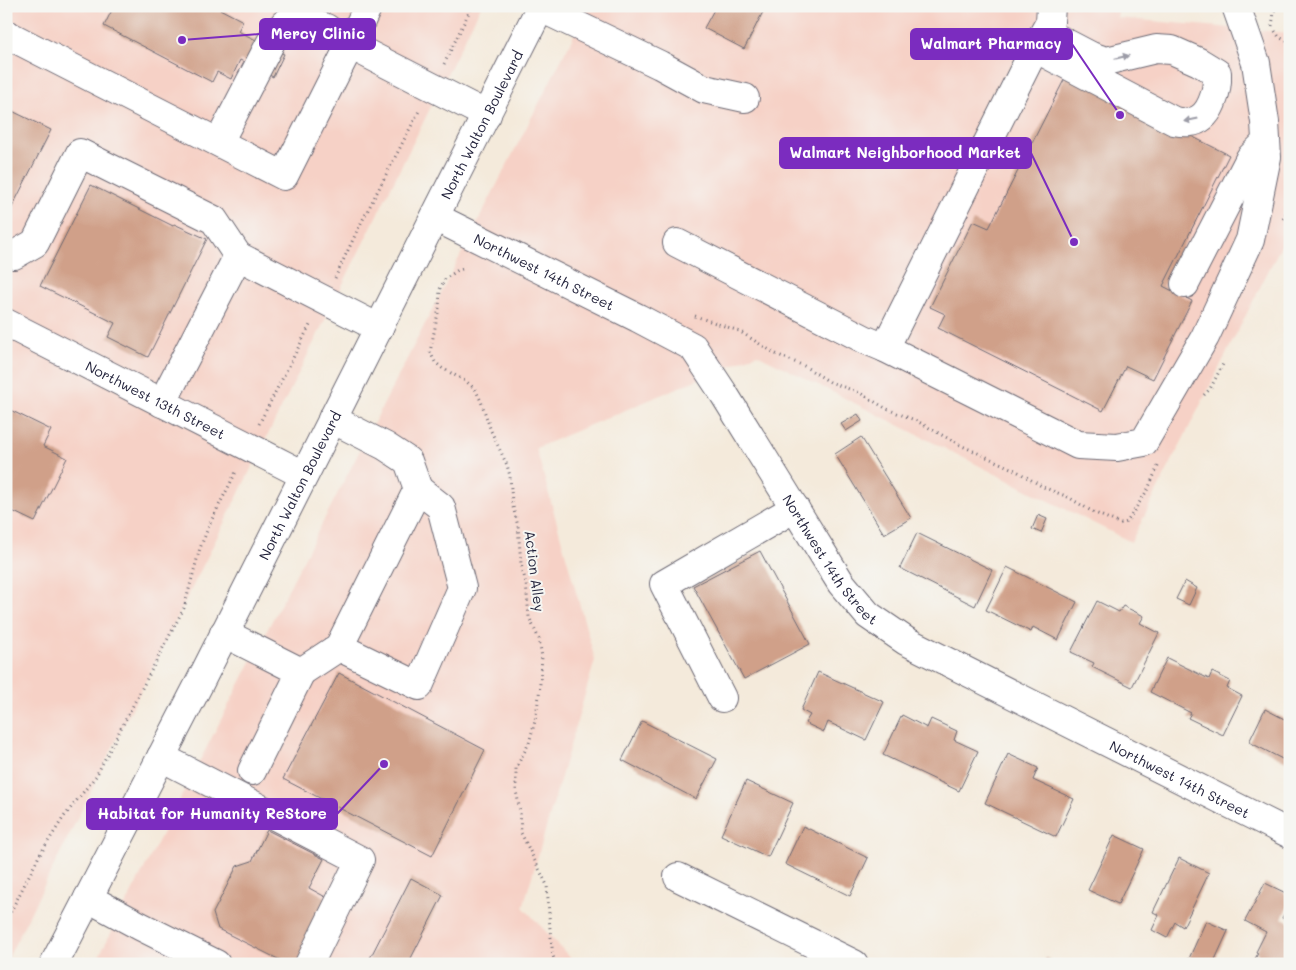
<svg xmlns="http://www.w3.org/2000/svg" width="1296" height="970" font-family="Mali,sans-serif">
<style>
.built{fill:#f6d1c6}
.building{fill:#d0a089}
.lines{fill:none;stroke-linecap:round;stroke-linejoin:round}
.minor-casing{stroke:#6c6873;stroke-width:30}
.major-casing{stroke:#6c6873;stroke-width:30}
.path{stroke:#6c6873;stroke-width:3;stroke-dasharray:1 4;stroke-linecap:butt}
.minor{stroke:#fff;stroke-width:28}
.major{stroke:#fff;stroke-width:28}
.oneway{fill:#9c9ca7}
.labels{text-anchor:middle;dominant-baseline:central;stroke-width:4;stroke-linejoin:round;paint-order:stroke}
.street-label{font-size:14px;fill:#22223b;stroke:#f6f6f2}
.leader{fill:none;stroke:#7b2cbf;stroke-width:2}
.callout-dot{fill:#7b2cbf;stroke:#f6f6f2;stroke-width:2}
.callout{fill:#7b2cbf;stroke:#7b2cbf;stroke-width:2}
.callout-label{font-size:15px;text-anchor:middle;font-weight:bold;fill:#fff}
</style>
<rect width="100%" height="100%" fill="#f6f6f2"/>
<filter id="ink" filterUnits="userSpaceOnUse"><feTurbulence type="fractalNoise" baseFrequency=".02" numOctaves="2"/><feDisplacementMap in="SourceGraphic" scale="10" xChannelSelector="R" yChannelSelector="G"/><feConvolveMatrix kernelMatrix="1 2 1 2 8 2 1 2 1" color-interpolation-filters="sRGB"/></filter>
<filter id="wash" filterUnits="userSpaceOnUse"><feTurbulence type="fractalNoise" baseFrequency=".0096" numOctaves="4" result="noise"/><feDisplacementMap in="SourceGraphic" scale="20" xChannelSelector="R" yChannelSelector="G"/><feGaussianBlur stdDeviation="1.12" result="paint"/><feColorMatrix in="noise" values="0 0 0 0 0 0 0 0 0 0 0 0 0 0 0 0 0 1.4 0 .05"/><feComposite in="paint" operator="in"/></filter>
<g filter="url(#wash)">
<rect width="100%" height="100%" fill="#f4eadb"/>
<g class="built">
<path d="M6,6h475l-475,956z"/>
<path d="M589,6h530l-2,12 173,15v195l-159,314 -374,-188 -221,94 59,212 -72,247 53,57h-481z"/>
</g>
<g id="blocks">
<g class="building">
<path d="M114,6h100l29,15 -5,10 46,23 -11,23 -33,-17 -9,19 -14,-7 -5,10 -108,-56z"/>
<path d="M716,6h50l-22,43 -40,-21z"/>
<path d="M1067,74l162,81 -66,131 29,15 -39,78 -27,-13 -23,45 -165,-83 7,-14 -15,-7 43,-86 16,7z"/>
<path d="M6,108l45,22 -45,89z"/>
<path d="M91,185l82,41 1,-2 33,15 -59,118 -40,-20 7,-14 -75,-37z"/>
<path d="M6,408l45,22 -8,16 24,12 -32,64 -29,-14z"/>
<path d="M858,414l4,7 -16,10 -5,-7z"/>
<path d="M861,437l50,81 -27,16 -49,-80z"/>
<path d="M1038,515l9,4 -6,14 -9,-4z"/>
<path d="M917,533l75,37 -17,36 -75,-38z"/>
<path d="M760,551l50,93 -66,35 -51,-93z"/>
<path d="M1007,567l70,35 -19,38 -25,-13 -2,5 -45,-22z"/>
<path d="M1185,581l12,7 -8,17 -13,-6z"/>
<path d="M1097,601l22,11 4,-6 21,10 -4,7 19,10 -27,54 -40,-20 2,-4 -23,-11z"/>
<path d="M1167,658l42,21 3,-7 18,9 -3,7 15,8 -19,39 -35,-17 3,-5 -41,-21z"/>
<path d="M818,672l66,30 -18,38 -38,-18 -4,10 -19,-9 5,-8 -9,-5z"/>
<path d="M339,673l146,77 -53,106 -149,-77z"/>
<path d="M1265,709l25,13v41l-41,-21z"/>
<path d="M902,715l25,13 4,-9 26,12 -3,9 24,11 -19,40 -76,-36z"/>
<path d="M642,721l75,38 -21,40 -74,-39z"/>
<path d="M1008,754l30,14 -5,12 41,19 -18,38 -71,-34z"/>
<path d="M746,781l47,22 -25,54 -47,-22z"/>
<path d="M803,826l65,32 -18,38 -65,-32z"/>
<path d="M267,830l57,29 -15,29 22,12 -32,64h-11l-70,-35 -5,-16 24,-47 15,-5z"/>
<path d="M1114,835l30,14 -26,55 -30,-14z"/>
<path d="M1179,858l30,15 -26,54 -8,-5 -8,16 -15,-8 7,-15 -6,-3z"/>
<path d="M411,878l32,17 -35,69h-41z"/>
<path d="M1265,883l25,12v8l-8,15 8,4v42h-15l-5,-4 -2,4h-3l-10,-5 3,-6 -2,-1 10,-20 -21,-11z"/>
<path d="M1206,921l22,10 -15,33h-24l-2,-1z"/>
<path d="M1046,958l12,6h-15z"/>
</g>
</g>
</g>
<g filter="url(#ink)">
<use href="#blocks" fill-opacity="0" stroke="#6c6873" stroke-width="1"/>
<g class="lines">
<g class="minor-casing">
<g id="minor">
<path d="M541,8l119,57 44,24 41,9"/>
<path d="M6,34l278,142 66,-131 137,70"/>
<path d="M1035,48l139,73c5,1 11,2 16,1 21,-2 28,-32 27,-49l-18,-11 -27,-12 -16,-1 -50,12 -15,-5 -46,-24"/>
<path d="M219,142l54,-104 12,-15 16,-4 25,9 24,17 18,-39"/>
<path id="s1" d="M435,217l203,101 55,29 31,47 117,189 27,32 38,26 384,193"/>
<path d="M677,243l189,97 19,8 193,97 39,2 27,-5 61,-105 45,-97 17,-83 -2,-35 -9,-59 -20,-57"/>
<path d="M14,255l21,-12 45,-90 134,67 24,36"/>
<path d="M1185,284l65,-126 16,-16"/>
<path id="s2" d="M6,323l298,152"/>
<path d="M885,348l147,-294 18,-32 1,-16"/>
<path d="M162,403l76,-147 141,72"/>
<path d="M224,633l77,39 38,-25 79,-158 -10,-28 -23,-15 -53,-27"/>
<path d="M339,647l80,39 43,-98 -21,-81 -23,-18"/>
<path d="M722,698l-58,-114 131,-76"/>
<path d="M161,757l199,103 -51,104"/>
<path d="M252,771l49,-99"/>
<path d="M678,877l176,87"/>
<path d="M88,898l52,28 76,38"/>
</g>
</g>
<g class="major-casing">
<g id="major">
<path id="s3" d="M54,964l145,-280 342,-678"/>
</g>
</g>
<g class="path">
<path d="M1272,26l3,-20"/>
<path d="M1275,31l4,6 11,6"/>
<path d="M444,64l28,-58"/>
<path d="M1283,219l7,-12"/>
<path d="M462,269l-4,1 -13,9 -5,10 -1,19 -9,44 5,10 7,6 25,14 8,7 6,12 10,30 16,34 3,11 2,27 6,23 3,38 5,19 3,34 10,22 3,18 -3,39 -4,25 -6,22 -13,25v22l4,21 1,22 26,52 3,44 3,27 3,8"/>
<path d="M335,278l22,-47 63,-122"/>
<path d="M695,316l44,15 37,23 28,12 26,16 30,11 27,16 30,12 41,23 57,26 28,17 25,10 25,15 28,12 6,-2 21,-33 11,-25"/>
<path d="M1204,395l6,-6 14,-27"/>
<path d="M259,424l52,-101"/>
<path d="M6,921l33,-65 24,-38 33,-42 88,-168 16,-60 11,-27 26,-51"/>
</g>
<use href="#minor" class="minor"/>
<use href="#major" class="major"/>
</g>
<defs><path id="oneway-solid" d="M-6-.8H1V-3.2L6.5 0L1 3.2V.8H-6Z" transform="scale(1.25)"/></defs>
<g class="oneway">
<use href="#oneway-solid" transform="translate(1122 57) rotate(-13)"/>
<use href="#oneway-solid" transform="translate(1191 120) rotate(169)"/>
</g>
</g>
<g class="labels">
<g class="street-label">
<text stroke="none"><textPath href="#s3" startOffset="942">North Walton Boulevard</textPath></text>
<text stroke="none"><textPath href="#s1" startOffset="122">Northwest 14th Street</textPath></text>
<text stroke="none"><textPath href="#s2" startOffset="168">Northwest 13th Street</textPath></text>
<text stroke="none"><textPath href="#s3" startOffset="538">North Walton Boulevard</textPath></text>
<text stroke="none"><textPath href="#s1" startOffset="542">Northwest 14th Street</textPath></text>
<text transform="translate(535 571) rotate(83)">Action Alley</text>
<text stroke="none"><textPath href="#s1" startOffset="962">Northwest 14th Street</textPath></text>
</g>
</g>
<path class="leader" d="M182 40L260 34M1120 115L1072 44M1074 242L1031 153M384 764L337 814"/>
<g class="callout-dot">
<circle cx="182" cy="40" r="5"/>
<circle cx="1120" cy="115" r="5"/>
<circle cx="1074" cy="242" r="5"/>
<circle cx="384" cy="764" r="5"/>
</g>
<g class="callout">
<rect x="260" y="19" width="115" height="30" rx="5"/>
<rect x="911" y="29" width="161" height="30" rx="5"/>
<rect x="780" y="138" width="251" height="30" rx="5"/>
<rect x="87" y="799" width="250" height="30" rx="5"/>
</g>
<g class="callout-label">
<text x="318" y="39">Mercy Clinic</text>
<text x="991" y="49">Walmart Pharmacy</text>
<text x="905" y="158">Walmart Neighborhood Market</text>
<text x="212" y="819">Habitat for Humanity ReStore</text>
</g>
<rect width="1296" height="970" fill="none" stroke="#f6f6f2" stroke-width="25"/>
</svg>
